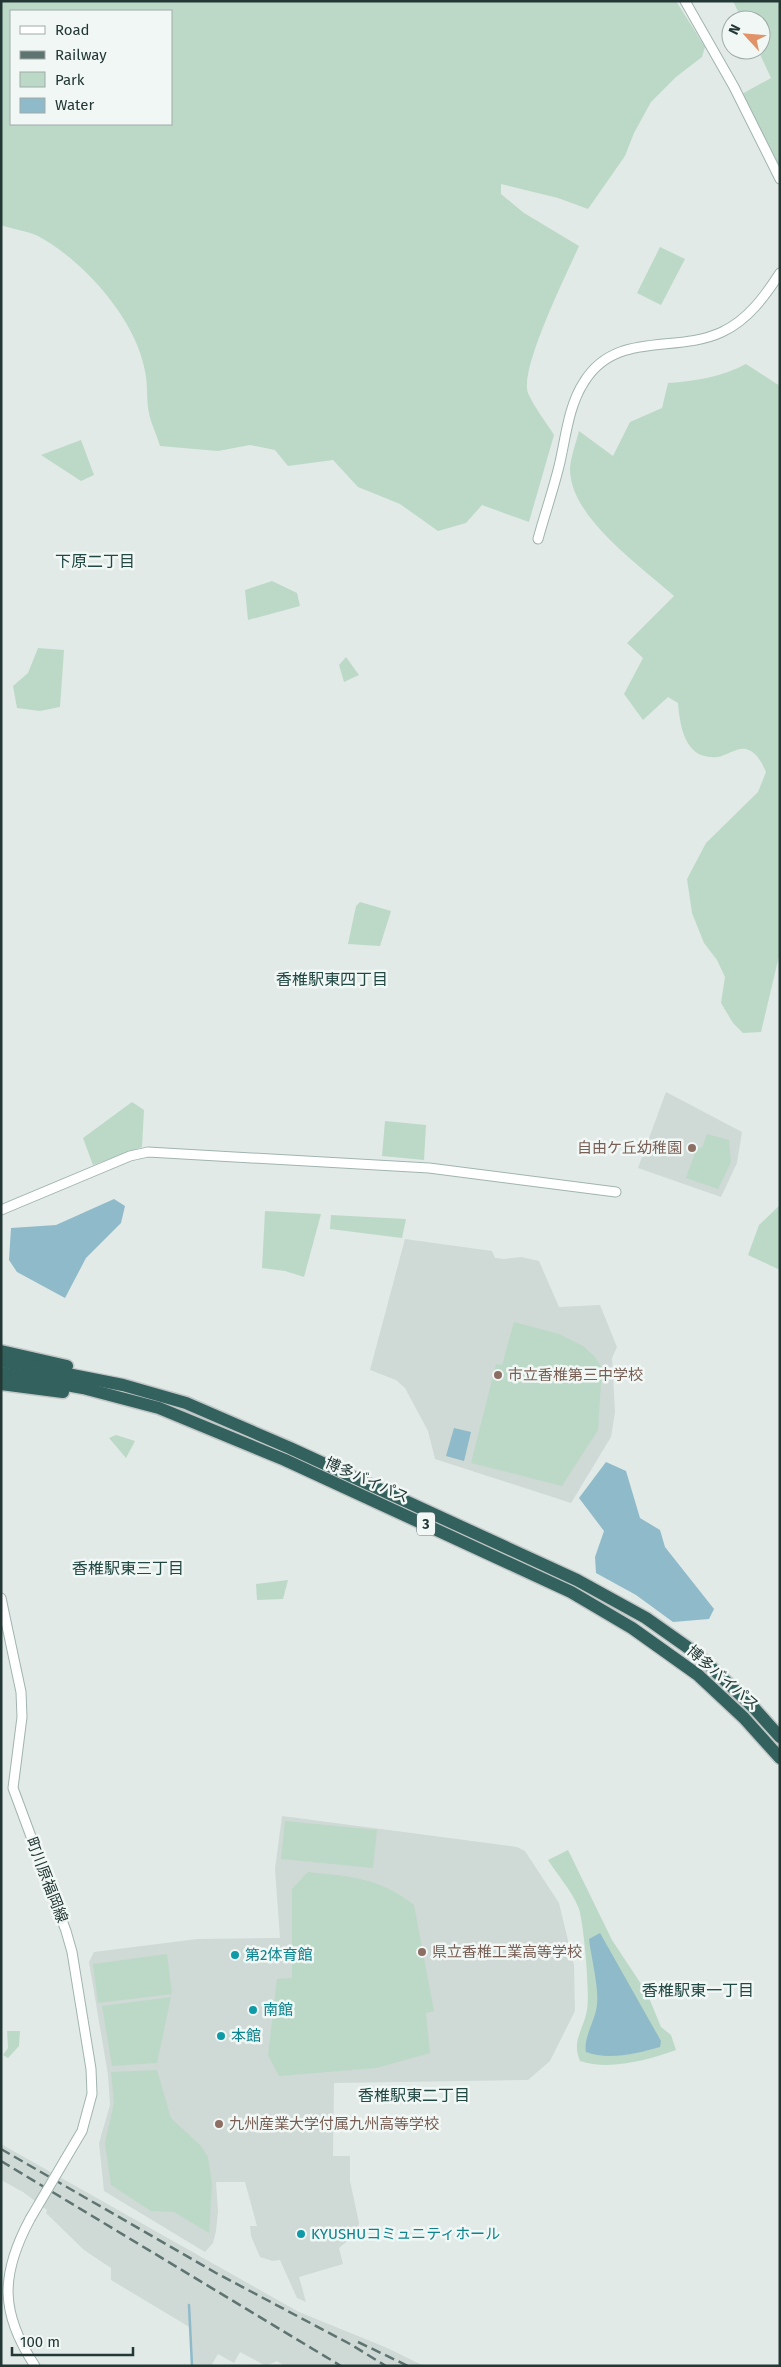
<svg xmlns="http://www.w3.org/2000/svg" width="781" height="2367" font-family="'Fira Sans','Noto Sans JP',sans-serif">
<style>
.built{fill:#cfd9d6}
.green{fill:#bcd9c7;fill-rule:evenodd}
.water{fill:#8fbac9}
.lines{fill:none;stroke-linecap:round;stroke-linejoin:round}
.stream{stroke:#8fbac9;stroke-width:2.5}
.secondary-casing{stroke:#a1b4af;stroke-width:11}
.highway-casing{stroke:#c1c7c6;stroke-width:15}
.secondary{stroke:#fff;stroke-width:9}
.highway{stroke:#33615d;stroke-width:12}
.rail{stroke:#5e7470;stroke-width:2.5;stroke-dasharray:10 5;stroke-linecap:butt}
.secondary-bridge-casing{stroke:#a1b4af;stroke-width:11;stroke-linecap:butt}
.secondary-bridge{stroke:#fff;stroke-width:9}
.education-dot{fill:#8d6e63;stroke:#f1f7f5;stroke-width:2}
.culture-dot{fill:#0f9aa8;stroke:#f1f7f5;stroke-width:2}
.labels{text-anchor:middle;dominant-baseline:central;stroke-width:5;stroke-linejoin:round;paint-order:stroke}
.shield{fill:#f1f7f5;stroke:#61716f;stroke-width:1}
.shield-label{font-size:14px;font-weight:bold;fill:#233835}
.education-label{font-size:15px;fill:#785e54;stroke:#f1f7f5;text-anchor:start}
.street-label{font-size:15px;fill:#233835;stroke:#f1f7f5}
.culture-label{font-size:15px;fill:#0d838f;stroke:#f1f7f5;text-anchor:start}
.neighbourhood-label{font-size:16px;fill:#224843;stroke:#f1f7f5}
</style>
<rect width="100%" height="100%" fill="#e1eae7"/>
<g class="built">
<path d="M666,1092l76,40 -5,31 -16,34 -83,-29z"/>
<path d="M405,1239l87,12 3,7 9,1 17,-2 18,4 20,46 41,-2 17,42 -5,11 3,54 -4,25 -40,66 -136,-44 -7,-28 -23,-43 -9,-8 -26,-10z"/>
<path d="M282,1816l235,31 8,4 34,52 15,62 1,46 -25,50 -22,19 -194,3 -1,73h17v25l9,42 -2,10 -18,15 4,16 -44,13 7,25 -9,-4 -17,-38 -7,1 -13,-4 -9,-21 -1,-10h7l-12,-44h-29l2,29 -2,20 -3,12 -8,9 -101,-61 -5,-48 11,-38 -2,-30 -19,-113 5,-10 103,-13 83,-1 -5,-69z"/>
<path d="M1,2144l298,168 86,35 39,19h-139l-8,-5 -11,5 -26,-14 -6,11 -16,-9 -7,12h-19l-1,-38 -80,-48v-12l-27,-18 -38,-37 1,-3 -24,-18 -22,-12z"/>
</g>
<g class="green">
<path d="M1,1h675l29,46 -3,10 -26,20 -25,25 -17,31 -9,23 -37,53 -30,-11 -57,-14v10l23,19 55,33c-11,25 -60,123 -51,147 6,14 18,29 26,42l-25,87 -47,-17 -16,18 -28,8 -38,-27 -42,-17 -25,-27 -45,6 -13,-16 -25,-5 -32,6 -58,-5c-3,-11 -9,-22 -11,-33 -3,-14 -1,-29 -4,-42 -9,-52 -62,-111 -107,-135 -10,-5 -26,-7 -37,-11zM11,11h160v113h-160z"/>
<path d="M733,1h47v167l-38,-74 29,-16 -13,-28h3v-30h-19z"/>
<path d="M660,247l25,12 -24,46 -24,-12z"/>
<path d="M746,364l34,22v566l-19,80 -18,1 -10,-10 -12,-20 4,-26 -8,-17 -13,-17 -12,-30 -5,-34 19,-36 52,-51 8,-20c-4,-9 -9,-20 -20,-23 -10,-2 -19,7 -29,8 -32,3 -37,-30 -39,-54l-10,-6 -25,23 -19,-26 19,-36 -16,-15 47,-47c-33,-30 -105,-79 -104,-128 1,-12 6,-25 9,-37l34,25 17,-34 32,-14 6,-25c28,-2 53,-6 78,-19z"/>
<path d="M81,440l13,35 -13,6 -40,-26z"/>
<path d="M272,581l25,12 3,13 -52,14 -3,-30z"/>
<path d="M38,648l26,2 -4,57 -20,4 -23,-3 -4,-22 15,-13z"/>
<path d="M346,657l13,18 -15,7 -5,-17z"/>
<path d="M360,902l31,9 -11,35 -32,-2 8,-38z"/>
<path d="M132,1102l12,8 -2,37 -49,18 -10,-27z"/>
<path d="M385,1121l41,4 -2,35 -42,-4z"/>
<path d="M707,1134l22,6 2,22 -13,27 -32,-11 11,-31 5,1z"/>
<path d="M780,1205v65l-32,-15 11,-30z"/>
<path d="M265,1211l56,3 -17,63 -19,-6 -23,-3z"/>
<path d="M331,1215l75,4 -4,19 -72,-9z"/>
<path d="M514,1322l45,12 24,12 11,10 8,12 -4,62 -36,56 -91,-23 25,-99 6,1z"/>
<path d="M116,1435l19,6 -9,17 -17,-20z"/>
<path d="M288,1580l-5,19 -26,1 -1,-16z"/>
<path d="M285,1821l92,9 -4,38 -92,-9z"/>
<path d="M568,1850l44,90 35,53 14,34 10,8 5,15c-29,10 -66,21 -96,11 -9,-20 4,-32 7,-51 3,-16 -3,-85 -8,-101 -5,-15 -22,-35 -31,-49z"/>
<path d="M308,1872c44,5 70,5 106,33l20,106 -8,2 4,40 -54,15 -97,8 -11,-21 9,-76 15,-1v-89z"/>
<path d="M167,1954l5,40 -74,9 -5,-39z"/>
<path d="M171,1997l-14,66 -45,3 -10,-60z"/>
<path d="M7,2031h13l-1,15 -11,12 -5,-3 5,-7z"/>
<path d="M157,2070l14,48 30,28 7,11 4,27 -3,49 -35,-21 -23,-1 -40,-26 -6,-42 9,-40 -3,-31z"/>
</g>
<g class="water">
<path d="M114,1199l11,7 -4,17 -35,35 -21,40 -48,-26 -8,-12 2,-32 45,-3z"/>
<path d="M454,1428l17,4 -7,29 -18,-5z"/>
<path d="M606,1462l20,9 14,47 20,12 5,17 49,62 -5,10 -36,3 -37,-27 -40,-22 -1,-16 9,-26 -25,-33z"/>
<path d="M600,1933l61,108 -1,6c-21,6 -52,14 -74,5 -3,-15 10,-32 11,-48 2,-17 -6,-47 -8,-65z"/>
</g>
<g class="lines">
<path class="stream" d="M189,2305l3,61"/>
<g class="secondary-casing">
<g id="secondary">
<path d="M685,1l49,86 46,92"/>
<path d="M538,539c7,-26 16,-51 22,-77 6,-27 9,-57 24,-80 32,-52 91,-28 138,-50 26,-12 43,-36 58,-59"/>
<path d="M1,1210l129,-54 18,-4 281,16 187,24"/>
<path d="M1,1598l20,94 1,25 -9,71 53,143 6,21 19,117 1,25 -10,37 -16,27"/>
<path d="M30,2219c-30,56 -30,94 5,147"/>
</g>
</g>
<g class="highway-casing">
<g id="highway">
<path d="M1,1351l66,15"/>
<path d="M1,1361l122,24 63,18 104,45 287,132 69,38 51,36 57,54 26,29"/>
<path d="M1,1373l82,15 76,20 126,52 286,132 61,36 66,47 46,43 36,40"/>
<path d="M1,1384l62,8"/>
</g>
</g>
<use href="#secondary" class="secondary"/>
<use href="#highway" class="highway"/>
<g class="rail">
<path d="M1,2149l215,124 134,71 36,22"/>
<path d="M1,2161l340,205"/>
<path d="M358,2342l50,24"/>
</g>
<g class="secondary-bridge-casing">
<path id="secondary-bridge" d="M30,2219l36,-61"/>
</g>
<use href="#secondary-bridge" class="secondary-bridge"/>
</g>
<g class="education-dot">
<circle cx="692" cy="1148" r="5"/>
<circle cx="498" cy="1375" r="5"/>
<circle cx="422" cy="1952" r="5"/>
<circle cx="219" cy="2124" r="5"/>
</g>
<g class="culture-dot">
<circle cx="235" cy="1955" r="5"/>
<circle cx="253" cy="2010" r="5"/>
<circle cx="221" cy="2036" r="5"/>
<circle cx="301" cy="2234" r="5"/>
</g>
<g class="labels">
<rect class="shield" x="417" y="1512.5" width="18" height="23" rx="4"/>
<g class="shield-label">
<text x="426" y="1524">3</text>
</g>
<g class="education-label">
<text x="682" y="1148" text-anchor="end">自由ケ丘幼稚園</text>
<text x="508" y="1375">市立香椎第三中学校</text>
<text x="432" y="1952">県立香椎工業高等学校</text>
<text x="229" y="2124">九州産業大学付属九州高等学校</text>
</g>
<g class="street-label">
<text transform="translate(367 1480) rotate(24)">博多バイパス</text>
<text transform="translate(723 1678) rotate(41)">博多バイパス</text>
<text transform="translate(47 1880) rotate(69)">町川原福岡線</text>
</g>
<g class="culture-label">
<text x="245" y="1955">第2体育館</text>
<text x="263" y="2010">南館</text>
<text x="231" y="2036">本館</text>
<text x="311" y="2234">KYUSHUコミュニティホール</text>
</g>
<g class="neighbourhood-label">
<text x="95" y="561">下原二丁目</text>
<text x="332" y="979">香椎駅東四丁目</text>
<text x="128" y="1568">香椎駅東三丁目</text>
<text x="698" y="1990">香椎駅東一丁目</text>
<text x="414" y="2095">香椎駅東二丁目</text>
</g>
</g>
<rect width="781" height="2367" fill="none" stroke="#233835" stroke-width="5"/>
<rect x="10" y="10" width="162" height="115" fill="#f1f7f5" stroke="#9faba8"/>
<rect x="20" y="26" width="25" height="8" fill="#ffffff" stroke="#9faba8"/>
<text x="55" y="35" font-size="15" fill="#233835">Road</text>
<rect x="20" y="51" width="25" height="8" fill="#5e7470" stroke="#9faba8"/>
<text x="55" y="60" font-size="15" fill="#233835">Railway</text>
<rect x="20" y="72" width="25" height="15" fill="#bcd9c7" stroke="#9faba8"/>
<text x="55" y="85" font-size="15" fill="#233835">Park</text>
<rect x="20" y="98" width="25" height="15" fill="#8fbac9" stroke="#9faba8"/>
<text x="55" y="110" font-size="15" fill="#233835">Water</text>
<g transform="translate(746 35) rotate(296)"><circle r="24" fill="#f1f7f5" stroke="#9faba8"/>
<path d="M0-4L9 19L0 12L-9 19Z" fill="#e29267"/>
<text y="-8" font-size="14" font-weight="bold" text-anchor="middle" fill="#233835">N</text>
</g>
<path d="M12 2347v8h121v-8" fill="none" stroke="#233835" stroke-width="2.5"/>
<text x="20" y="2347" font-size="15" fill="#233835" stroke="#f1f7f5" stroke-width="4" paint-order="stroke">100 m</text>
</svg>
